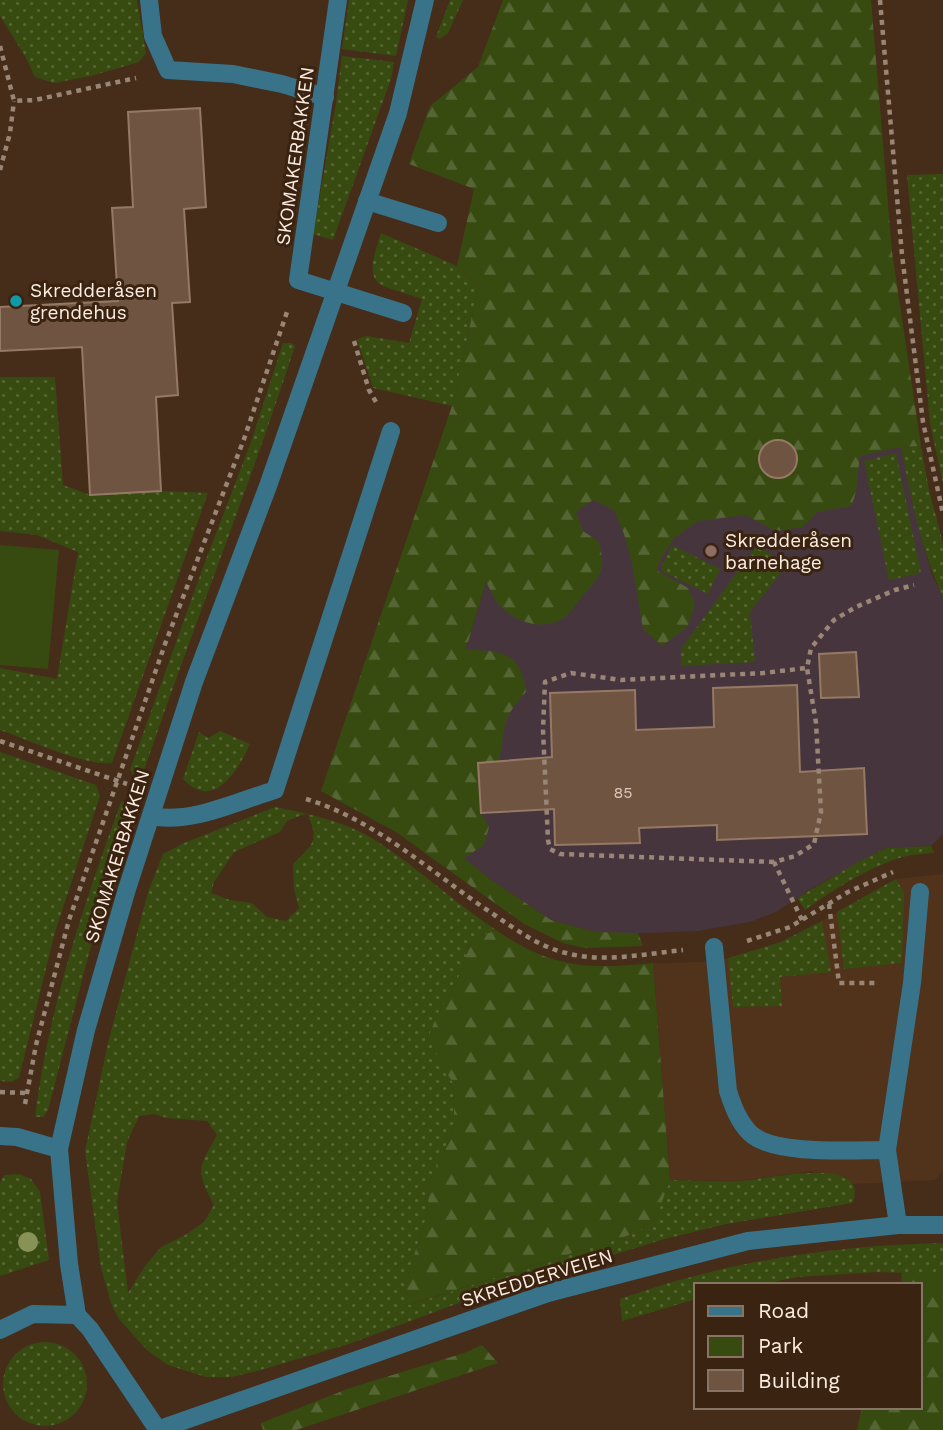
<svg xmlns="http://www.w3.org/2000/svg" width="943" height="1430" font-family="'Work Sans',sans-serif">
<style>
.built{fill:#50331a}
.education{fill:#47353e}
.green{fill:url(#green-dots);fill-rule:evenodd}
.forest{fill:url(#forest-firs)}
.pitch{fill:#374b11}
.building{fill:#6f5541;stroke:#957964;stroke-width:2}
.lines{fill:none;stroke-linecap:round;stroke-linejoin:round}
.path{stroke:#9a8676;stroke-width:4.5;stroke-dasharray:5 5;stroke-linecap:butt}
.minor{stroke:#39738a;stroke-width:18}
.tree{fill:#899256}
.culture-dot{fill:#0f9aa8;stroke:#3a2310;stroke-width:2.5}
.education-dot{fill:#8d6e63;stroke:#3a2310;stroke-width:2.5}
.labels{text-anchor:middle;dominant-baseline:central;stroke-width:6;stroke-linejoin:round;paint-order:stroke}
.number-label{font-size:16px;fill:#dac7b9}
.street-label{font-size:19px;fill:#fdede1;stroke:#3a2310}
.poi-label{font-size:19px;fill:#fdede1;stroke:#3a2310;text-anchor:start}
</style>
<defs>
<pattern id="green-dots" width="8" height="8" patternUnits="userSpaceOnUse" patternTransform="scale(1.75)"><rect width="8" height="8" fill="#374b11"/><path d="M2 2h.1M6 6h.1" fill="none" stroke="#556533" stroke-width="1.8" stroke-linecap="round"/></pattern>
<pattern id="forest-firs" width="22" height="20" patternUnits="userSpaceOnUse" patternTransform="scale(1.75)"><rect width="22" height="20" fill="#374b11"/><path d="M5 1l3.5 6h-7zM16 11l3.5 6h-7z" fill="#556533"/></pattern>
</defs>
<rect width="100%" height="100%" fill="#452d1a"/>
<path class="built" d="M943,874v296l-8,10 -81,4 -8,-7 -36,-6 -70,10 -70,-1 -17,-217 50,-1 30,-4 48,-16 41,-21 74,-42z"/>
<path class="education" d="M563,373l338,74 21,92 10,36 11,22v237l-12,12 -46,2 -71,39 -38,25 -26,10 -52,9 -78,3 -25,-2 -44,-12 -61,-41 -39,-31 15,-198 26,-88z"/>
<g class="green">
<path d="M0,0h137l9,53 -7,9 -48,14 -37,7 -19,-6 -10,-21 -25,-40z"/>
<path d="M349,0h59l-12,56 -54,-7z"/>
<path d="M450,0h13l-15,33 -8,6 -4,-2z"/>
<path d="M342,56l52,6 -3,17 -58,161 -20,-6 23,-131z"/>
<path d="M943,174v310l-13,-61 -23,-248z"/>
<path d="M381,233l76,33 22,19 -27,121 -79,-18 -16,-49 10,-3 42,7 13,-44c-47,-17 -60,-9 -41,-66z"/>
<path d="M283,343h9l3,3c-47,145 -104,286 -153,430l-9,-2 -3,-4 72,-200 49,-128z"/>
<path d="M0,377h55l8,108 27,10 71,-4 47,2 -96,270c-25,4 -86,-24 -112,-33v-62l57,11 21,-127 -41,-17 -37,-4z"/>
<path d="M921,446l8,44 14,53v54c-22,-47 -32,-99 -42,-150z"/>
<path d="M896,453l25,120 -32,7 -25,-119z"/>
<path d="M672,545l48,24 -12,25 -48,-24z"/>
<path d="M757,545l30,20 -37,47 5,50 -74,4v-17z"/>
<path d="M220,731l30,13c-12,26 -36,68 -67,35l16,-47 9,6z"/>
<path d="M0,752l96,33 4,11 -45,136 -36,146 -8,4 -11,-1z"/>
<path d="M125,801l7,4 -21,64 -63,241 -5,7h-8c13,-108 49,-213 86,-315z"/>
<path d="M275,807c35,7 73,15 103,35 41,27 77,61 118,88l-24,10 -17,47 -17,26 3,52 13,19v40l-10,29 -14,26 -3,36 -20,62 -1,29 230,-73 20,-15 14,-38c23,0 47,2 71,1 21,-1 133,-28 111,22l-126,21 -65,16 -205,64 -107,40 -92,27 -26,6h-25l-38,-12 -21,-15 -28,-31 -7,-13 -11,-38 -16,-117 23,-108 40,-151 15,-38 21,-11zM307,813c13,29 6,31 -14,51l1,24 5,20 -13,13 -19,-4 -15,-14 -22,-3 -19,-7 3,-11 20,-30 46,-20 7,-11zM154,1114l13,4 40,3 10,14c-19,34 -22,34 -3,70l-10,17 -17,12 -26,13 -16,19 -17,27 -11,-91 10,-60 12,-26z"/>
<path d="M931,846l3,7c-9,1 -19,1 -27,3 -32,7 -76,35 -102,54l-8,-12 61,-36 28,-14z"/>
<path d="M896,879l8,14 -2,70 -58,6 -7,-57z"/>
<path d="M822,921l9,51 -51,5 2,29 -49,1 -5,-49 53,-16z"/>
<path d="M19,1174l12,5 9,13 9,68 -49,16v-93l4,-8z"/>
<path d="M943,1243v31l-65,-2 -81,5 -37,8h-64v14l-74,22 -2,-22c103,-37 214,-54 323,-56z"/>
<circle cx="45" cy="1384" r="42"/>
</g>
<g class="forest">
<path d="M503,0h368l21,252 29,194 -20,1 -41,9c-3,18 -1,34 -9,50l-34,6 -14,15 -27,4 -31,-16 -47,6 -24,17 -10,15 -8,17 32,18 7,16 -7,22 -26,20 -19,-17 -11,-66 -8,-29 -10,-24 -21,-10 -17,12 7,19 15,10c10,29 2,35 -17,57 -4,5 -9,12 -14,17 -20,19 -56,7 -71,-14 -4,-6 -6,-13 -10,-19l-20,67c35,3 55,1 60,43 -26,28 -20,35 -27,69 -4,17 -12,35 -18,52l8,14 -5,18 -20,13 26,21 61,41 44,12 43,1 5,13 -58,2 -22,-5 -39,-19 -128,-92 -75,-41 131,-385 27,-121 -22,-19 17,-77 -65,-25 21,-58 48,-39z"/>
<path d="M496,930c54,38 93,40 157,33l17,217 -14,38 -20,15 -231,73 2,-29 20,-62 3,-36 14,-26 10,-29v-40l-13,-19 -12,-30 9,-22 17,-26 17,-47z"/>
<path d="M902,1272l41,2v156h-86l5,-23h58v-122h-19z"/>
<path d="M482,1345l16,18 -202,67h-33l-2,-7 89,-35 114,-35z"/>
</g>
<path class="pitch" d="M0,545l59,5 -11,119 -48,-4z"/>
<g class="building">
<path d="M200,108l6,99 -22,2 6,93 -18,1 6,92 -22,2 5,94 -71,4 -8,-148 -82,4v-44l118,-6 -6,-93 21,-1 -5,-95z"/>
<circle cx="778" cy="459" r="19"/>
<path d="M856,652l3,45 -38,1 -2,-44z"/>
<path d="M797,685l3,87 64,-4 3,66 -150,6v-15l-78,3 1,15 -85,2 -1,-36 -73,4 -3,-50 74,-6 -2,-64 85,-3 1,40 78,-3 -1,-39z"/>
</g>
<g class="lines">
<g class="path">
<path d="M880,0l22,255 21,167 20,92"/>
<path d="M0,46l14,55 21,-1 101,-22"/>
<path d="M0,170l10,-37 4,-32"/>
<path d="M354,341l15,49 7,12"/>
<path d="M0,741l127,43"/>
<path d="M306,799c71,21 129,77 190,117 22,15 44,31 70,37 37,10 79,1 117,-3"/>
<path d="M774,862l-214,-8 -10,-5 -2,-9 -5,-110 2,-48 26,-9 50,7 142,-7 44,-5"/>
<path d="M829,904l10,79h38"/>
<path d="M802,920l-28,-58 21,-6 19,-12 7,-32 -5,-89 -9,-55 4,-20 23,-28 22,-13 39,-17 19,-5"/>
<path d="M747,941l43,-14 58,-35 45,-20"/>
<path d="M0,1092l26,1"/>
<path d="M25,1104l11,-59 33,-125 96,-276 79,-205 43,-127"/>
</g>
<g class="minor">
<path d="M149,0l4,36 15,34 65,4 49,10 43,13"/>
<path d="M338,0l-40,280 105,33"/>
<path d="M367,201l71,22"/>
<path d="M151,816c41,8 84,-14 124,-26l116,-359"/>
<path d="M714,947l14,144c5,15 10,30 22,42 23,23 104,17 137,17"/>
<path d="M0,1136l17,1 42,12"/>
<path d="M898,1225l-11,-75 25,-167 8,-91"/>
<path d="M0,1330l33,-16 44,1"/>
<path d="M157,1430l391,-137 200,-52 150,-16h45"/>
<path d="M158,1430l-68,-101 -13,-14 -8,-51 -10,-115 27,-119 41,-141 67,-207 74,-196 130,-373 27,-113"/>
</g>
</g>
<circle class="tree" cx="28" cy="1242" r="10"/>
<circle class="culture-dot" cx="16" cy="301" r="7"/>
<circle class="education-dot" cx="711" cy="551" r="7"/>
<g class="labels">
<g class="number-label">
<text x="623" y="792">85</text>
</g>
<g class="street-label">
<text transform="translate(295 156) rotate(-82)">SKOMAKERBAKKEN</text>
<text transform="translate(117 856) rotate(-73)">SKOMAKERBAKKEN</text>
<text transform="translate(537 1278) rotate(-17)">SKREDDERVEIEN</text>
</g>
<g class="poi-label">
<text x="30" y="290">Skredderåsen<tspan x="30" dy="22">grendehus</tspan></text>
<text x="725" y="540">Skredderåsen<tspan x="725" dy="22">barnehage</tspan></text>
</g>
</g>
<rect x="694" y="1283" width="228" height="126" fill="#3a2310" stroke="#887464" stroke-width="2"/>
<rect x="708" y="1306" width="35" height="10" fill="#39738a" stroke="#887464" stroke-width="2"/>
<text x="758" y="1318" font-size="21" fill="#fdede1">Road</text>
<rect x="708" y="1336" width="35" height="21" fill="#374b11" stroke="#887464" stroke-width="2"/>
<text x="758" y="1353" font-size="21" fill="#fdede1">Park</text>
<rect x="708" y="1370" width="35" height="21" fill="#6f5541" stroke="#887464" stroke-width="2"/>
<text x="758" y="1388" font-size="21" fill="#fdede1">Building</text>
</svg>
